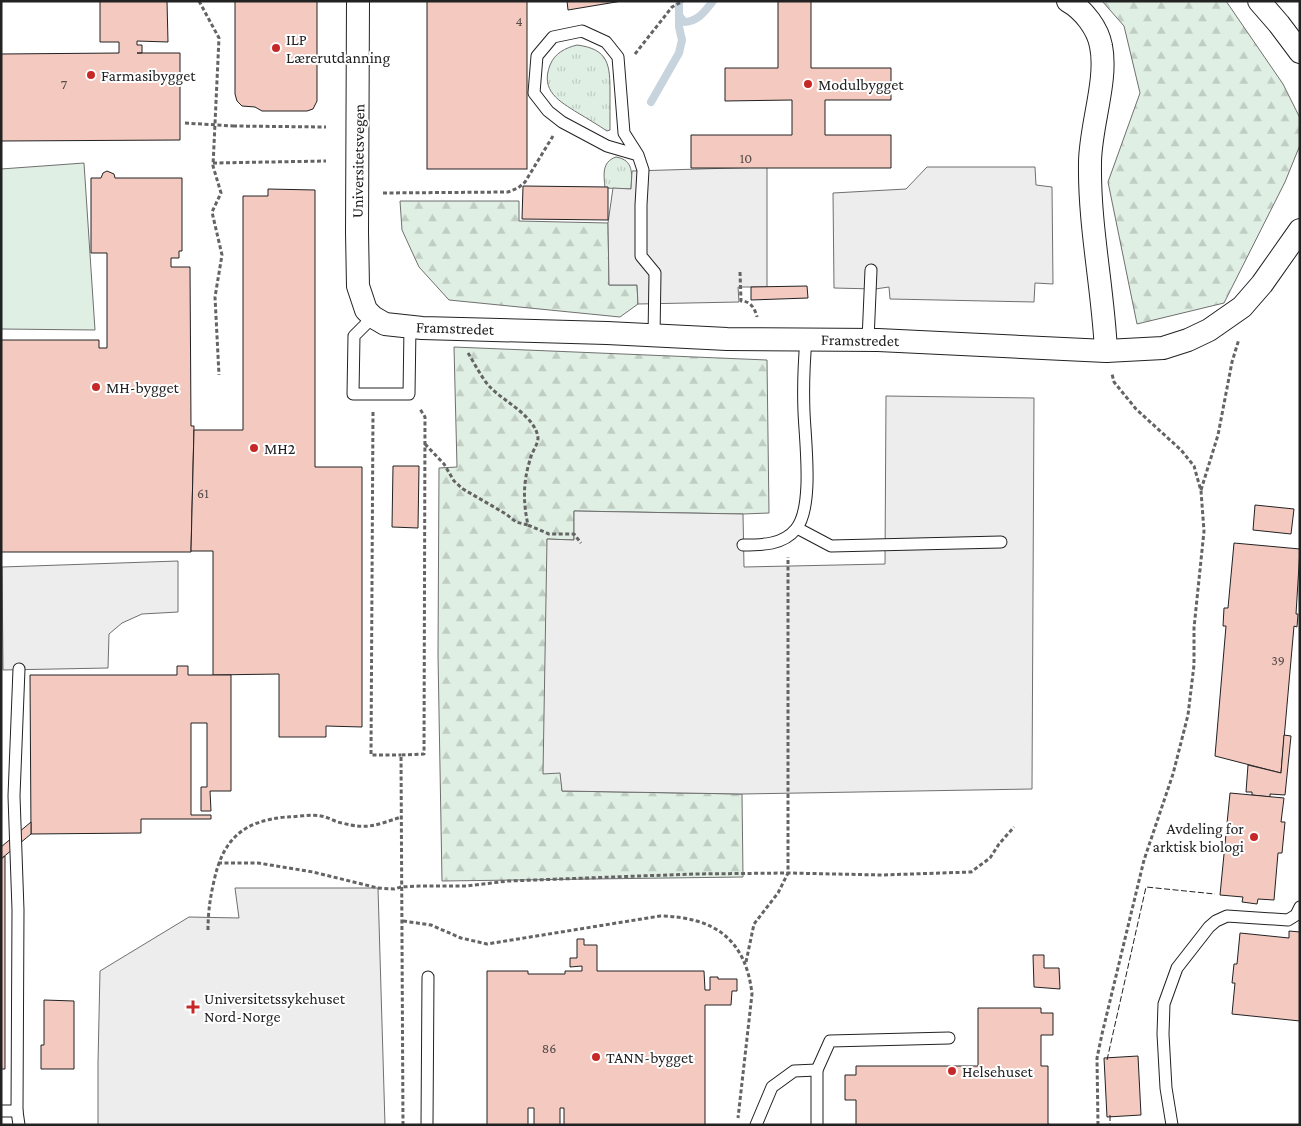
<svg xmlns="http://www.w3.org/2000/svg" width="1301" height="1126" font-family="'Crimson Pro',serif">
<style>
.grass{fill:url(#grass-tufts);stroke:#6f6f6f}
.forest{fill:url(#forest-firs);stroke:#6f6f6f}
.park{fill:#e0efe3;stroke:#6f6f6f}
.parking{fill:#ededed;stroke:#6f6f6f}
.lines{fill:none;stroke-linecap:round;stroke-linejoin:round}
.stream{stroke:#c7d3dd;stroke-width:8}
.building{fill:#f3c9c0;stroke:#222}
.lane-casing{stroke:#222;stroke-width:13}
.street-casing{stroke:#222;stroke-width:24}
.path{stroke:#646464;stroke-width:3;stroke-dasharray:4 2.5;stroke-linecap:butt}
.lane{stroke:#fff;stroke-width:11}
.street{stroke:#fff;stroke-width:22}
.path-bridge{stroke:#646464;stroke-width:3;stroke-dasharray:4 2.5;stroke-linecap:butt}
.fence{stroke:#222;stroke-width:1;stroke-dasharray:6 2.5;stroke-linecap:butt}
.poi-dot{fill:#c62828;stroke:#fff;stroke-width:2}
.labels{text-anchor:middle;dominant-baseline:central;stroke-width:4;stroke-linejoin:round;paint-order:stroke}
.number-label{font-size:14px;fill:#564c4a}
.poi-label{font-size:16px;fill:#222;stroke:#fff;text-anchor:start}
.street-label{font-size:16px;fill:#222;stroke:#fff}
</style>
<defs>
<pattern id="grass-tufts" width="24" height="20" patternUnits="userSpaceOnUse" patternTransform="scale(1.25)"><rect width="24" height="20" fill="#e0efe3"/><path d="M3 7l-1-3M5 7V3M7 7l1-3M15 17l-1-3M17 17v-4M19 17l1-3" fill="none" stroke="#c0cdc2"/></pattern>
<pattern id="forest-firs" width="22" height="20" patternUnits="userSpaceOnUse" patternTransform="scale(1.25)"><rect width="22" height="20" fill="#e0efe3"/><path d="M5 1l3.5 6h-7zM16 11l3.5 6h-7z" fill="#c0cdc2"/></pattern>
</defs>
<rect width="100%" height="100%" fill="#fff"/>
<g class="grass">
<path d="M577,45c32,4 33,20 33,48 0,12 0,25 0,37l-3,1c-9,-6 -19,-12 -29,-18 -19,-12 -38,-22 -28,-48 5,-12 15,-17 27,-20z"/>
<path d="M616,157c18,3 16,17 15,32l-26,-1c-1,-12 -4,-26 11,-31z"/>
</g>
<g class="forest">
<path d="M1102,1h124l57,83 17,34v27l-15,37 -61,121 -87,21 -29,-142 32,-89 -16,-67z"/>
<path d="M400,201h119v20l89,2 1,62h28l1,19 -18,13 -171,-17 -30,-33 -17,-37z"/>
<path d="M454,347l313,13 2,153 -26,1 -169,-3v29l-27,-1 15,252 180,3 1,83 -301,4 -4,-226 1,-187 18,-1z"/>
</g>
<path class="park" d="M84,163l11,167 -94,-1v-160z"/>
<g class="parking">
<path d="M767,167v120h-29l1,15 -101,2 -1,-19h-28l-1,-62 5,-35 18,1 1,-18z"/>
<path d="M927,167h108l1,18 16,2 1,97 -18,-1 -1,19 -144,-3 -1,-12 -14,2 -41,-1 -1,-95 73,-4z"/>
<path d="M886,396l148,2 -2,391 -290,5 -180,-3 -2,-18 -17,1 4,-235 27,1v-29l169,3 1,53 141,-3z"/>
<path d="M178,561v51l-36,2 -20,9 -13,11 -1,34 -105,2 -1,-103z"/>
<path d="M235,888h143l7,237h-287v-62l2,-92 89,-54 50,1z"/>
</g>
<g class="lines">
<g class="stream">
<path d="M679,15l5,7c14,0 21,-11 29,-21"/>
<path d="M651,102l28,-49 3,-13 -3,-13v-26"/>
</g>
</g>
<g class="building">
<path d="M100,1h67l1,41 -31,-1v4h5v8h-5h43v87l-179,1v-87l118,-1v-11h-19z"/>
<path d="M235,1h82v100l-4,8 -6,2h-45l-7,-4 -13,-1 -5,-5 -2,-7z"/>
<rect x="427" y="1" width="100" height="168"/>
<path d="M567,1h55l-54,9z"/>
<path d="M778,1h33v67h80v32h-66v35h66v33h-200v-33h101v-35l-67,1v-33h53z"/>
<path d="M107,171l7,3 1,4h67v73h-3v7h-8v9h19l1,159h3l-3,126h-190v-212h98v8h8v-95h-16v-75h10l2,-5z"/>
<path d="M523,186l85,1v33l-86,-1z"/>
<path d="M268,189l47,1v277h47v260l-36,-1v11h-47v-63l-66,1v-124h-22l3,-121h49v-234h25z"/>
<path d="M807,286l1,12 -57,2v-13z"/>
<path d="M393,466h26l-1,62 -26,-1z"/>
<path d="M1255,505l39,4 -3,25 -38,-4z"/>
<path d="M1234,543l66,6 -4,65h2l-1,13 -3,-1 -13,147 -66,-17 11,-130h-3l1,-18h4z"/>
<path d="M177,666h11v9h43v116h-21l1,20h-10v-24h6v-64h-16v92h20v4h-70v14l-110,1 -1,-159h147z"/>
<path d="M1284,735l7,1 -6,59 -15,-1v3l-18,-2v-3h-6l2,-27 33,8z"/>
<path d="M1230,793l54,5 -3,24h4l-3,31h-4l-4,47 -16,-1 -1,5 -15,-2 1,-5 -23,-2z"/>
<path d="M31,822v12l-30,25v-12z"/>
<path d="M5,856v213h-4v-210z"/>
<path d="M1289,931l11,1v89l-68,-7 3,-31h-3l2,-19h3l3,-31 49,5z"/>
<path d="M577,939h7v6h13v26h107l1,19h5v-13h8v2h19v12h-5l-1,14h-26v120h-141v-17h-4v17h-26v-17h-6v17h-41v-154h41v3h37v-3h17v-5l-12,1v-9h7z"/>
<path d="M1033,955h11v13h15l1,21 -26,-2z"/>
<path d="M44,1000l30,1v68h-33v-24h3z"/>
<path d="M978,1008h63v5h12v22h-12v31h7v58l5,1h-197v-25h-11v-25h11v-9h122z"/>
<path d="M1138,1056l3,59 -34,2 -3,-59z"/>
</g>
<g class="lines">
<g class="lane-casing">
<g id="lane">
<path d="M638,155l-31,-9 -45,-24 -14,-11 -14,-18 3,-37 16,-19 29,-6 24,11 12,15 6,76 14,22 5,15 -2,35v51l14,17 -1,63"/>
<path d="M373,317l-19,19 -1,58h56l1,-67"/>
<path d="M868,340l3,-70"/>
<path d="M797,528l34,18 170,-4"/>
<path d="M743,545c19,0 40,0 53,-16 18,-22 9,-89 8,-117 -1,-24 0,-49 2,-73"/>
<path d="M19,669l-5,127 4,114 -1,201 2,14"/>
<path d="M1,1111h16"/>
<path d="M427,1125l1,-148"/>
<path d="M756,1125l16,-38 22,-16 23,-1"/>
<path d="M817,1125v-55l13,-29 119,-3"/>
<path d="M1172,1125l-6,-37 -3,-54 1,-30 13,-36 32,-41 7,-6 11,-5 61,4 8,-5 4,-8"/>
</g>
</g>
<g class="street-casing">
<g id="street">
<path d="M358,1l-1,231 1,54 8,24 7,7 12,7 37,4 185,5 120,6 151,1 228,11 57,-3 25,-8 21,-10 33,-23 20,-23 38,-54"/>
<path d="M1068,1c16,9 30,28 33,45 7,34 -11,81 -11,117 -1,63 13,125 16,188"/>
<path d="M1259,1l20,23 21,28"/>
</g>
</g>
<g class="path">
<path d="M199,1l20,37 -6,128 8,27 -9,19 10,43 -7,42 4,78"/>
<path d="M635,54l37,-47 11,-6"/>
<path d="M233,126l93,1"/>
<path d="M213,163l113,-2"/>
<path d="M383,193l125,-1 10,-4 7,-6 28,-46"/>
<path d="M740,272l1,29c10,0 14,8 16,16"/>
<path d="M468,353c7,11 14,26 23,35 14,14 45,29 47,50 0,7 -7,15 -8,22 -7,22 -7,42 -2,65l21,9h25l7,9"/>
<path d="M373,412l-2,343h30"/>
<path d="M425,444l19,20 10,17 9,8 43,25 10,8 12,3"/>
<path d="M1201,490l17,-55 14,-73 7,-23"/>
<path d="M218,863h40l55,9 65,16 16,1 7,-2 18,-1h47l42,-5 185,-7 95,-1 94,2 89,-3 19,-14 9,-14 15,-17"/>
<path d="M403,921l28,4 30,13 26,6 173,-28c54,1 86,23 92,78l-14,124"/>
<path d="M208,930c0,-17 2,-32 6,-49 9,-42 29,-60 72,-64 11,0 24,-3 35,-1 7,1 14,6 21,7 26,7 34,2 59,-6"/>
<path d="M746,962l8,-38 24,-31 10,-20v-316"/>
<path d="M403,1125l-2,-370 23,-1 1,-337 -5,-8"/>
<path d="M1098,1125l-1,-67 5,-24 42,-174 29,-86 15,-59 6,-50v-37l10,-97 -3,-40 -7,-25 -13,-16 -45,-41 -22,-27 -2,-8"/>
</g>
<use href="#lane" class="lane"/>
<use href="#street" class="street"/>
<path class="path-bridge" d="M185,123l48,3"/>
<g class="fence">
<path d="M1107,1060l39,-173 69,7"/>
<path d="M1110,1115v10"/>
<path d="M1160,1124v1"/>
</g>
</g>
<g class="poi-dot">
<circle cx="276" cy="48" r="5"/>
<circle cx="91" cy="75" r="5"/>
<circle cx="808" cy="84" r="5"/>
<circle cx="96" cy="387" r="5"/>
<circle cx="254" cy="448" r="5"/>
<circle cx="1254" cy="837" r="5"/>
<path d="M190.5 999.5h5v5h5v5h-5v5h-5v-5h-5v-5h5z"/>
<circle cx="596" cy="1057" r="5"/>
<circle cx="952" cy="1071" r="5"/>
</g>
<g class="labels">
<g class="number-label">
<text x="519" y="21">4</text>
<text x="64" y="84">7</text>
<text x="746" y="158">10</text>
<text x="203" y="493">61</text>
<text x="1278" y="660">39</text>
<text x="549" y="1048">86</text>
</g>
<g class="poi-label">
<text x="286" y="39">ILP<tspan x="286" dy="18">Lærerutdanning</tspan></text>
<text x="101" y="75">Farmasibygget</text>
<text x="818" y="84">Modulbygget</text>
<text x="106" y="387">MH-bygget</text>
<text x="264" y="448">MH2</text>
<text x="1244" y="828" text-anchor="end">Avdeling for<tspan x="1244" dy="18">arktisk biologi</tspan></text>
<text x="204" y="998">Universitetssykehuset<tspan x="204" dy="18">Nord-Norge</tspan></text>
<text x="606" y="1057">TANN-bygget</text>
<text x="962" y="1071">Helsehuset</text>
</g>
<g class="street-label">
<text transform="translate(358 161) rotate(-89)">Universitetsvegen</text>
<text transform="translate(455 328) rotate(2)">Framstredet</text>
<text transform="translate(860 340) rotate(1)">Framstredet</text>
</g>
</g>
<rect width="1301" height="1126" fill="none" stroke="#222222" stroke-width="5"/>
</svg>
